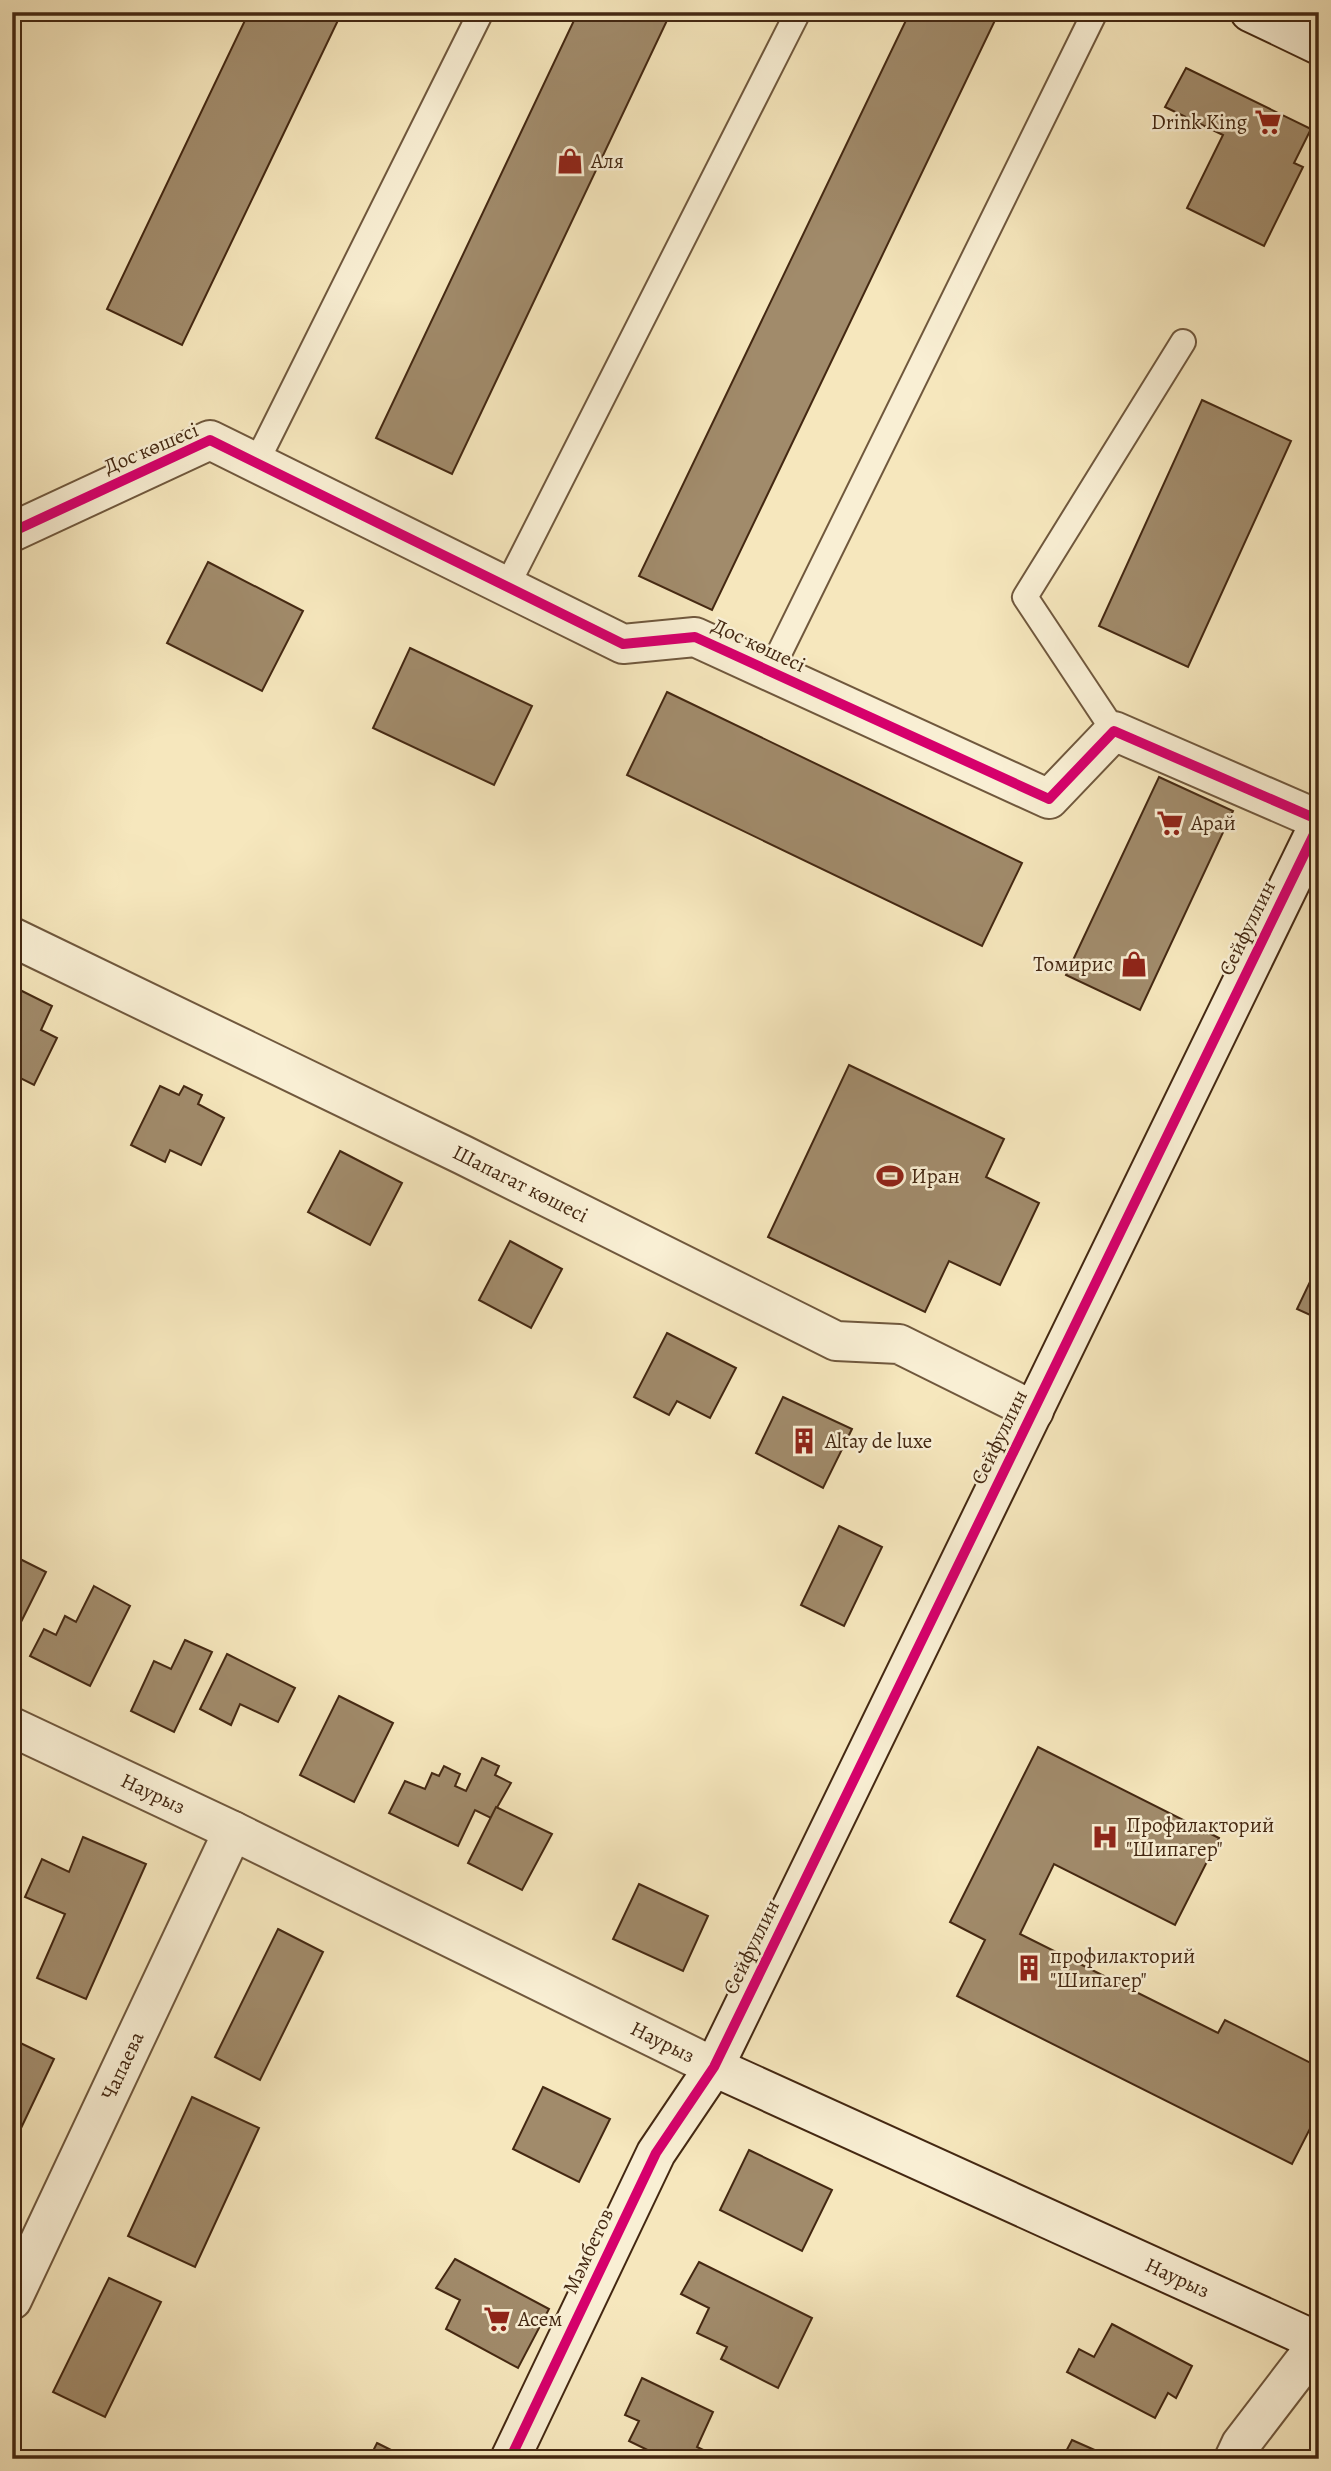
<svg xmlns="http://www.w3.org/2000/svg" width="1331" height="2471" font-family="Alegreya,serif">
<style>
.building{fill:#a18b6b;stroke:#442812;stroke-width:2}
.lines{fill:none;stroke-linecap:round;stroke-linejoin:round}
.lane-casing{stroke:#70583d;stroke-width:28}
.street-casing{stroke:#70583d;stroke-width:42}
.secondary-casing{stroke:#442812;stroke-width:42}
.lane{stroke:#f9efd4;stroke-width:24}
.street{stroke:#f9efd4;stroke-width:38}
.secondary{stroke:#f9efd4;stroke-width:38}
.cycleway-casing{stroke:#f9efd4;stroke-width:15}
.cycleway{stroke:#d6006c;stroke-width:10}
.labels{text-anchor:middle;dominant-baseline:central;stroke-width:5;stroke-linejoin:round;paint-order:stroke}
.poi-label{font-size:21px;fill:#442812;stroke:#f9efd4;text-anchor:start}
.street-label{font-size:21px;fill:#442812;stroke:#f9efd4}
</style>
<rect width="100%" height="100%" fill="#f6e7bd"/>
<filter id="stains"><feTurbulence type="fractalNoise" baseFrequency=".00286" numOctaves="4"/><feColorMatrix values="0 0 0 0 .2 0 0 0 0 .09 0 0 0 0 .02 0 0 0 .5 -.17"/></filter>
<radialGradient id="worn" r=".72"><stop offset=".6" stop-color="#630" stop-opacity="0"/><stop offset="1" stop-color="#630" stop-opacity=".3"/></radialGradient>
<g class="building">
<path d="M249,12h93l-160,333 -75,-36z"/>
<path d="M578,12h93l-219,462 -76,-36z"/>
<path d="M910,12h89l-287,598 -73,-34z"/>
<path d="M1186,68l125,61 -17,34 9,4 -39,79 -77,-38 36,-73 -58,-28z"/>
<path d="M1202,400l89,41 -103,226 -89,-41z"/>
<path d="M208,562l95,49 -41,80 -95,-48z"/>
<path d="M410,648l122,58 -38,79 -121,-57z"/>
<path d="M667,692l355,171 -40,83 -355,-171z"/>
<path d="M1159,777l74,34 -93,199 -74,-35z"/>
<path d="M12,986l40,20 -11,24 16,8 -23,47 -22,-11z"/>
<path d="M849,1065l155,74 -18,38 53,26 -39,82 -51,-24 -24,51 -157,-75z"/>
<path d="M160,1086l19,9 5,-9 18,9 -4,9 26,14 -23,47 -31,-15 -5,12 -34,-17z"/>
<path d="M340,1151l62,32 -32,62 -62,-33z"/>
<path d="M510,1241l52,28 -31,59 -52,-28z"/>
<path d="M1319,1263v56l-22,-10z"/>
<path d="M667,1333l69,35 -26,50 -33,-17 -8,14 -35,-18z"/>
<path d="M783,1397l69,32 -29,59 -67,-35z"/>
<path d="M839,1526l43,21 -38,79 -43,-21z"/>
<path d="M12,1555l34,17 -34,68z"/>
<path d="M94,1586l36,20 -40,80 -60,-30 14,-27 12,6 9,-19 11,6z"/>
<path d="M185,1640l27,12 -38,80 -43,-21 23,-50 17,8z"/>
<path d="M227,1654l68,34 -17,34 -38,-18 -9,21 -31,-16z"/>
<path d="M339,1696l54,27 -39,79 -54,-27z"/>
<path d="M1038,1747l181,91 -44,87 -121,-61 -34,70 198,99 7,-13 94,47v44l-27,53 -335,-168 28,-56 -35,-18z"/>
<path d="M482,1758l17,8 -4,9 16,8 -20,35 -16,-8 -17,36 -69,-33 16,-32 20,8 7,-16 7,3 5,-10 16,8 -5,12 11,5z"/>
<path d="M496,1807l56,27 -30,56 -54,-27z"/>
<path d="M83,1837l63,27 -60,135 -49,-21 28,-64 -40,-17 17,-38 27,13z"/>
<path d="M639,1884l69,32 -25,55 -70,-32z"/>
<path d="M278,1929l45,23 -63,128 -45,-23z"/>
<path d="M12,2039l42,20 -42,88z"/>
<path d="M543,2087l67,32 -31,63 -66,-33z"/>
<path d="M192,2097l67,31 -64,139 -67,-31z"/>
<path d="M749,2150l83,40 -30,61 -82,-41z"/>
<path d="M455,2259l94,50 -31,59 -72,-39 14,-29 -24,-12z"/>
<path d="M699,2262l113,56 -34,70 -57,-29 6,-12 -30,-14 12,-25 -28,-14z"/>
<path d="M109,2278l52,24 -56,115 -52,-25z"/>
<path d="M1112,2324l80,42 -16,32 -8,-5 -13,25 -88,-46 12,-23 15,8z"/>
<path d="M642,2378l71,34 -16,35 17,8 -2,4h-46l-37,-18 10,-20 -14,-6z"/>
<path d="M1072,2440l43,19h-53z"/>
<path d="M377,2443l32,16h-40z"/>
</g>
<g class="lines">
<g class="lane-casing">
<g id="lane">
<path d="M256,463l225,-451"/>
<path d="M507,586l291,-574"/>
<path d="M770,672l325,-660"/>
<path d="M1114,731l-89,-134 158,-255"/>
</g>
</g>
<g class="street-casing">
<g id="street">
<path d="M12,532l198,-92 413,204 72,-7 354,162 65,-68 205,89"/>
<path id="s1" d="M12,937l451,218 373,186 63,3 135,67"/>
<path id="s2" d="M12,1727l221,104 481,236"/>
<path id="s3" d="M12,2300l221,-469"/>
<path d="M1234,2459l7,-15 78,-102"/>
</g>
</g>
<g class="secondary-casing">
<g id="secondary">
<path d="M1250,12l69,33"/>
<path id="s4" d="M714,2067l605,275"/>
<path d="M510,2459l146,-306 58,-86 605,-1243"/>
</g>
</g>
<use href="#lane" class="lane"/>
<use href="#street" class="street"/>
<use href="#secondary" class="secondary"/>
<g class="cycleway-casing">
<g id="cycleway">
<path d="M12,532l198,-92 413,204 72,-7 354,162 65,-68 205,89"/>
<path d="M510,2459l146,-306 58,-86 605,-1243"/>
</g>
</g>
<use href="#cycleway" class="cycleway"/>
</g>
<defs>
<g id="supermarket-bare" transform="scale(2.1)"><path d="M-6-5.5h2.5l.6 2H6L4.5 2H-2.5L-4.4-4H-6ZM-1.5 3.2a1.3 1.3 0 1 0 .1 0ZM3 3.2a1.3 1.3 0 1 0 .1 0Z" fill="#8f2418" stroke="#f9efd4" stroke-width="2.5" paint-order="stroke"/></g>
<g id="shop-bare" transform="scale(2.1)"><path d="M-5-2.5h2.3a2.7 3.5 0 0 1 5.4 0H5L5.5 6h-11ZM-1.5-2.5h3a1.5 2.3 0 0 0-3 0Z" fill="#8f2418" stroke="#f9efd4" stroke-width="2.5" paint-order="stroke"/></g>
<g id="stadium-bare" transform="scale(2.1)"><path d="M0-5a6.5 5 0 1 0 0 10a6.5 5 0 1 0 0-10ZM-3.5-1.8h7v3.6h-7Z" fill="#8f2418" stroke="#f9efd4" stroke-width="2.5" paint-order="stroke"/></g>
<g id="building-bare" transform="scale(2.1)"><path d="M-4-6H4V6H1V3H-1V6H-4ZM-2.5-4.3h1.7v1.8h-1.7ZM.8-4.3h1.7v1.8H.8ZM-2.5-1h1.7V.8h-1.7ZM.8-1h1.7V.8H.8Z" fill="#8f2418" stroke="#f9efd4" stroke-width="2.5" paint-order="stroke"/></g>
<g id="hospital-bare" transform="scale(2.1)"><path d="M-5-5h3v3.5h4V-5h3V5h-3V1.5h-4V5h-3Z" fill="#8f2418" stroke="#f9efd4" stroke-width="2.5" paint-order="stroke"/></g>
</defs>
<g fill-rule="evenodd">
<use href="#supermarket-bare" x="1268" y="122"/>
<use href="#shop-bare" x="570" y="161"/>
<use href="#supermarket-bare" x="1170" y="823"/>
<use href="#shop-bare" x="1134" y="964"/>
<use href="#stadium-bare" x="890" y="1176"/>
<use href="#building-bare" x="804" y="1441"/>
<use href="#hospital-bare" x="1105" y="1837"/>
<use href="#building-bare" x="1029" y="1968"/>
<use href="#supermarket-bare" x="497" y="2319"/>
</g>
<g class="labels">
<g class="poi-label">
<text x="1247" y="122" text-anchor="end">Drink King</text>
<text x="591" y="161">Аля</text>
<text x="1191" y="823">Арай</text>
<text x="1113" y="964" text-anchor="end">Томирис</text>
<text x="911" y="1176">Иран</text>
<text x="825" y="1441">Altay de luxe</text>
<text x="1126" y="1825">Профилакторий<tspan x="1126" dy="24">"Шипагер"</tspan></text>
<text x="1050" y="1956">профилакторий<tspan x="1050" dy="24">"Шипагер"</tspan></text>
<text x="518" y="2319">Асем</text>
</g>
<g class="street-label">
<text transform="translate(151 448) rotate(-23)">Дос көшесі</text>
<text transform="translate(759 645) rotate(25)">Дос көшесі</text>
<text transform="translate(1247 928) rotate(-64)">Сейфуллин</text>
<text stroke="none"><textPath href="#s1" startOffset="565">Шапагат көшесі</textPath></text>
<text transform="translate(999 1437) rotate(-64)">Сейфуллин</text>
<text stroke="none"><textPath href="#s2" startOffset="156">Наурыз</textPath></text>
<text transform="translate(751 1947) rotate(-64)">Сейфуллин</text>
<text stroke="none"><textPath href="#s2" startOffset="723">Наурыз</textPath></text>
<text stroke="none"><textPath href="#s3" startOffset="259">Чапаева</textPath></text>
<text transform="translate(588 2251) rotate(-65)">Мәмбетов</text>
<text stroke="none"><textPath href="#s4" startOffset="509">Наурыз</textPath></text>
</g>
</g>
<rect width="1331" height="2471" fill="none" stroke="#f6e7bd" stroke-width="42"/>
<rect x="14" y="14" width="1303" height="2443" fill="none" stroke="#442812" stroke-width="3.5"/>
<rect x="21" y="21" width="1289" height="2429" fill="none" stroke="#442812" stroke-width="2"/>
<rect width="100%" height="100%" filter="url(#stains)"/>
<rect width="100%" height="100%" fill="url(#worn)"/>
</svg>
